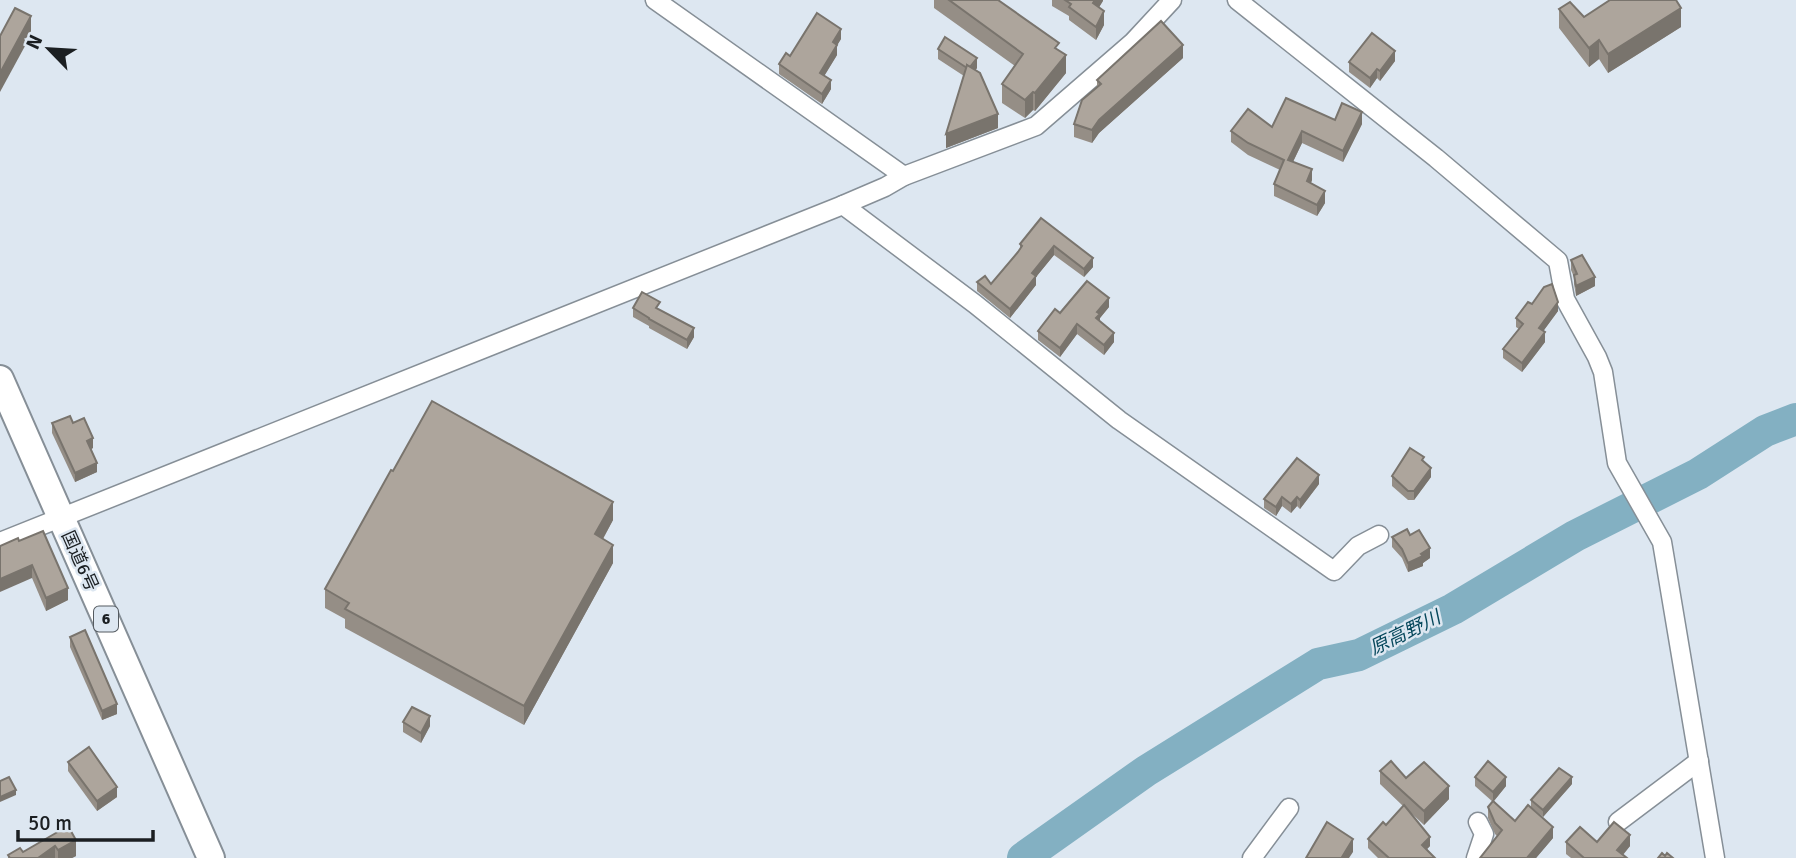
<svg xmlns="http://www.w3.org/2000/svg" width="1796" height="858" font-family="Signika,'Noto Sans JP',sans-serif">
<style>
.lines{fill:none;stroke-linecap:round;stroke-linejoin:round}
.river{stroke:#83b0c2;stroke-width:32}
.minor-casing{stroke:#868f97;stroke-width:21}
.highway-casing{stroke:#868f97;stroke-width:30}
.minor{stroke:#fff;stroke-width:18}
.highway{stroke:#fff;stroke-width:26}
.wall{fill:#958e86}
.shaded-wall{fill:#79746d}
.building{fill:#ada59c;stroke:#79746d;stroke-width:2}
.labels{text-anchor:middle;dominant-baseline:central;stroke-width:5;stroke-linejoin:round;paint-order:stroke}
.shield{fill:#dde7f1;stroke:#555b60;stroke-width:2}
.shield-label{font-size:16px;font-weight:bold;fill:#1b1f22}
.street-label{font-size:18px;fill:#1b1f22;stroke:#dde7f1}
.water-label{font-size:19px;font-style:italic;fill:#05475b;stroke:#dde7f1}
</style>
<rect width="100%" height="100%" fill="#dde7f1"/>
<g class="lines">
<path class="river" d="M1023,858l123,-87 172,-107 41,-9 94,-46 122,-73 123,-62 67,-43 31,-12"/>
<g class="minor-casing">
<g id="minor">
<path d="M655,0l249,176"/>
<path d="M1237,0l199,158 122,103 7,38 32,58 6,15 14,91 45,79 53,316"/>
<path d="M843,205l132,99 144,116 215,151 24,-25 21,-11"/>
<path d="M0,542l843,-337 42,-18 19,-11 132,-50 97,-84 39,-42"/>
<path d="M1618,822l81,-61"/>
<path d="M1252,858l37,-50"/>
<path d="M1476,858l8,-24 -6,-12"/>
</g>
</g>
<g class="highway-casing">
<path id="highway" d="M0,379l211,479"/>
</g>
<use href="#minor" class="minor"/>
<use href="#highway" class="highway"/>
</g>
<g class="wall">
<path d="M934,0h65l60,51 7,22 -31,38 -2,-1 -8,8 -23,-15v-19l13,-18 -81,-58z"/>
<path d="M1052,0h51l-4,7 5,18 -8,15 -27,-20v-4l-17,-10z"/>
<path d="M1559,9l25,8 97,10 -73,46 -9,-14 -10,8 -30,-39z"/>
<path d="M841,39l-4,6v10l-13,21 7,13 -9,15 -43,-30v-10l11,-8z"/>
<path d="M938,49l39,19 -2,2 23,58 -52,20 18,-72 -26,-17z"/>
<path d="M1183,58l-84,75 -7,10 -18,-6v-13l23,-37v-7z"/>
<path d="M1395,61l-15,20 -3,-3 -7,10 -21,-16v-10z"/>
<path d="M1335,120l27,4 -19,38 -41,-19 -9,19 19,18 -1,3 14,20 -8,13 -43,-20v-12l6,-14 -32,-15 -17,-13v-11z"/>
<path d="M1041,218l52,49 -9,10 -30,-22 -18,22v8l-26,33 -33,-27v-9l14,2 29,-35v-5z"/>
<path d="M1571,260l24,26 -19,10 -2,-12v-7l-3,-7z"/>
<path d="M1532,304l26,7 -15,20 2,11 -23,30 -19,-14v-9l16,-20 -3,-2v-9z"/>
<path d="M1109,307l-9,11v3l14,21 -10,13 -27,-21 -17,23 -22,-17v-9l22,-18z"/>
<path d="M633,308l27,2 34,27 -7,12 -38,-21v-2l-16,-9z"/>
<path d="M52,423h21l20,25 -2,1 6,23 -22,10 -23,-49z"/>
<path d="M1424,462l7,15 -17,23h-6l-16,-14v-10z"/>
<path d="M393,471l220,49 -10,19 10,24 -89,162 -179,-97v-9l-20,-11v-19z"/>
<path d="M1319,484l-19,25 -3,-3 -6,7 -9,-7 -6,10 -12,-8v-9z"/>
<path d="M1410,535l20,23 -7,5v3l-15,6 -6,-14 -10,-11v-10z"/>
<path d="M19,541l49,59 -22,11 -14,-33z"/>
<path d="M70,637l47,77 -15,6 -32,-73z"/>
<path d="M403,722l27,4 -9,17 -18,-11z"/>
<path d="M68,762l49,35 -20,14 -29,-40z"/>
<path d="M1380,771l26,7 43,21 -25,26 -16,-15 22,36 -3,3 8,9h-57l-10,-10v-9l18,-14 17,-19 -23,-22z"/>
<path d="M1475,777l31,9 -12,15 21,20 38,17 -17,20h-56l17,-22 -2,-2 -7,-16v-11l5,-5 -18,-16z"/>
<path d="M1572,784l-29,33 -12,-10v-7z"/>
<path d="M68,826l8,30 -4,2h-64v-3l15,-3z"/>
<path d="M1566,842h31l33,4 -7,9 4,3h-56l-5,-4z"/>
</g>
<g class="shaded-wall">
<path d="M1095,0h8v1l-10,16v-14z"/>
<path d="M1681,8v19l-73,46v-19z"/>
<path d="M1104,11v14l-8,15v-13z"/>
<path d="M31,16v19l-31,57v-19z"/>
<path d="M841,29v10l-8,13v-10z"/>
<path d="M1599,40v19l-10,8v-19z"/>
<path d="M837,45v10l-17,28v-10z"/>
<path d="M1183,45v13l-84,75 -7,10v-13l7,-10z"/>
<path d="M1395,51v10l-15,20v-10z"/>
<path d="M1066,55v18l-31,38v-18z"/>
<path d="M977,58v10l-8,11v-9z"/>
<path d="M1377,69v9l-7,10v-10z"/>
<path d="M831,80v9l-9,15v-10z"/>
<path d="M1033,92v18l-8,8v-18z"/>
<path d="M1362,112v12l-19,38v-11z"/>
<path d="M998,114v14l-52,20v-14z"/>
<path d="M1302,131v12l-14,29v-12z"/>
<path d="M1312,169v11l-5,12v-11z"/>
<path d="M1325,191v12l-8,13v-11z"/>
<path d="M1054,246v9l-18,22v8l-26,33v-9l22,-36z"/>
<path d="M1093,258v9l-9,10v-8z"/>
<path d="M1595,277v9l-19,10v-10z"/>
<path d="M1109,298v9l-9,11v5l-4,4 1,-15z"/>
<path d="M1558,302v9l-19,26v-9z"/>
<path d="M1077,324v10l-17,23v-9z"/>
<path d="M694,328v9l-7,12v-9z"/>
<path d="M1545,332v10l-23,30v-9z"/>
<path d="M1114,333v9l-10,13v-10z"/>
<path d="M93,438v10l-6,3v-10z"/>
<path d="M97,463v9l-22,10v-9z"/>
<path d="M1431,468v9l-17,23v-9z"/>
<path d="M1319,475v9l-19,25v-9z"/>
<path d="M1282,497v9l-6,10v-9z"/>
<path d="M1297,497v9l-6,7v-9z"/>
<path d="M613,502v18l-18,33v-19z"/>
<path d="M613,545v18l-89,162v-19z"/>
<path d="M1430,548v10l-7,5v3l-15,6v-9z"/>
<path d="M32,565v13l-32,14v-13z"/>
<path d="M68,588v12l-22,11v-13z"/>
<path d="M117,704v10l-15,6v-9z"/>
<path d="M430,716v10l-9,17v-10z"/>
<path d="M1506,777v9l-13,16v-10z"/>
<path d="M1572,777v7l-29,33v-7z"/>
<path d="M1449,786v13l-25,26v-14z"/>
<path d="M117,787v10l-20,14v-10z"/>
<path d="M16,790v5l-16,7v-5z"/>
<path d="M1553,827v11l-17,20h-9z"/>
<path d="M1630,835v11l-10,12 -3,-8z"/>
<path d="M1430,837v9l-8,8v-9z"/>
<path d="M1353,839v13l-4,6h-7z"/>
<path d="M76,840v16l-4,2h-14v-8z"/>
<path d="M55,846v12h-17z"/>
</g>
<g class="building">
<path d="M949,0h49l61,43 -4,5 11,7 -31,38 -2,-1 -8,8 -23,-16 21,-30z"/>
<path d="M1065,0h30l-2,3 11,8 -8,16 -27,-20 2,-3z"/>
<path d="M1610,0h66l5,8 -73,46 -9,-14 -10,8 -30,-39 11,-7 14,15z"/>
<path d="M15,8l16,8 -31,57v-37z"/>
<path d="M817,13l24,16 -8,13 4,3 -17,28 11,7 -9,14 -43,-30 7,-11 4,3z"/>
<path d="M1161,21l22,24 -84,75 -7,10 -18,-6 8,-24 19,-16 -4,-4z"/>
<path d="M1372,33l23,18 -15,20 -3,-2 -7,9 -21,-16z"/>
<path d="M945,37l32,21 -7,9 -3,-2v3l-29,-19z"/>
<path d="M967,65l13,8 18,41 -52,20z"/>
<path d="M1286,98l49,22 7,-17 20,9 -19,39 -41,-20 -14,29 24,9 -5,12 18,10 -8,14 -43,-21 10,-24 -36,-17 -17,-12 17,-22 24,18z"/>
<path d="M1041,218l52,40 -9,11 -30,-23 -22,27 4,3 -26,33 -33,-27 8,-6 6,8 27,-32 4,-6 -2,-2z"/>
<path d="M1582,255l13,22 -19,9 -2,-11 3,-1 -6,-14z"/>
<path d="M1087,281l22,17 -12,14 3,2 -4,4 18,15 -10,12 -27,-21 -17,24 -22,-17 17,-22 5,4z"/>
<path d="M1552,284l6,18 -19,26 6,4 -23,31 -19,-14 20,-25 -7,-6 12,-16 4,2 12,-17z"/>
<path d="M642,292l18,10 -4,6 38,20 -7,12 -38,-21v-1l-16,-10z"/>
<path d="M432,401l181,101 -18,32 18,11 -89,161 -179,-97 4,-6 -24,-14 66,-119 2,1z"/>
<path d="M70,416l3,7 11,-5 9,20 -6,3 10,22 -22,10 -23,-50z"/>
<path d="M1410,448l14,9 -2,3 9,8 -17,23h-6l-16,-15z"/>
<path d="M1297,458l22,17 -19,25 -3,-3 -6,7 -9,-7 -6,10 -12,-8z"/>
<path d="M1407,529l3,6 9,-5 11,18 -9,6 2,2 -15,7 -6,-14 -10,-12z"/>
<path d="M43,531l25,57 -22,10 -14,-33 -32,14v-33l18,-8 1,3z"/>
<path d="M85,630l32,74 -15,7 -32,-74z"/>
<path d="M412,707l18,9 -9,17 -18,-11z"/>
<path d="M89,747l28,40 -20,14 -29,-39z"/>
<path d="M1391,761l15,17 18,-16 25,24 -25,25 -44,-40z"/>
<path d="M1488,761l18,16 -13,15 -18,-15z"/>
<path d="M1559,768l13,9 -29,33 -12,-10z"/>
<path d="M9,777l7,13 -16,7v-16z"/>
<path d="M1493,801l22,20 13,-16 25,22 -26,31h-47l22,-28 -7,-7 -7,-16z"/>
<path d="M1404,805l26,32 -8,8 13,13h-46l-21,-19 15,-17 3,3z"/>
<path d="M1327,822l26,17 -11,18 2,1h-38z"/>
<path d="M1614,822l16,13 -13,15 10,8h-43l-18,-16 14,-15 17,15z"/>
<path d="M68,826l8,14 -18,10 -3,-4 -17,12h-28l-2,-3 12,-7 3,4z"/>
<path d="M1662,853l3,3 2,-3 6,5h-15z"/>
</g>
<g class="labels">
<rect class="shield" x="94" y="606.5" width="24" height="25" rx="5"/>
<g class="shield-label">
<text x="106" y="619">6</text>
</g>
<g class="street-label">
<text transform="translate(80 561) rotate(66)">国道6号</text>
</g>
<g class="water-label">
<text transform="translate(1405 633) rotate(-26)">原高野川</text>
</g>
</g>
<g transform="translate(49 49) rotate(295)" stroke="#dde7f1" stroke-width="5" paint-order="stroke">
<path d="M0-5L12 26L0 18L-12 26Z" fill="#1b1f22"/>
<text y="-10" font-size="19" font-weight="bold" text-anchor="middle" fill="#1b1f22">N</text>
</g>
<path d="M18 830v10h135v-10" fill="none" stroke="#1b1f22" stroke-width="3.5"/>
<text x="28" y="830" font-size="21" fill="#1b1f22" stroke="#dde7f1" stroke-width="5" paint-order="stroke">50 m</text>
</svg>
